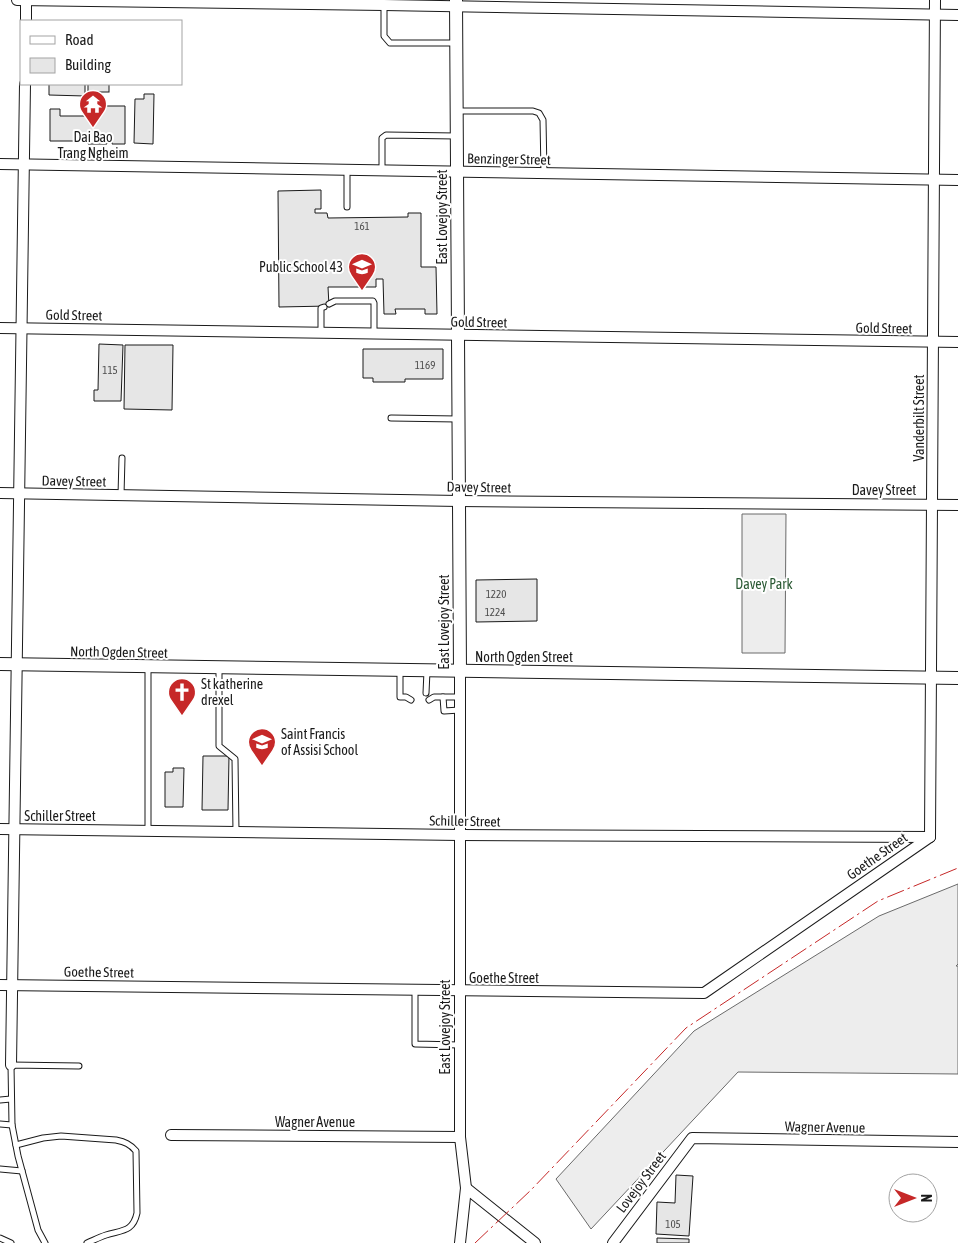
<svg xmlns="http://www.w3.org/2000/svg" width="958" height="1243" font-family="'Asap Condensed',sans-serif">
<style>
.built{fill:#ededed;stroke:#6a6a6a}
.building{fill:#e6e6e6;stroke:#1a1a1a}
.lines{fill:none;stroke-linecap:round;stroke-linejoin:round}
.service-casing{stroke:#1a1a1a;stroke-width:7}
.minor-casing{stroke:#1a1a1a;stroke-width:12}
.tertiary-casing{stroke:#1a1a1a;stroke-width:14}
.service{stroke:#fff;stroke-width:5}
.minor{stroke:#fff;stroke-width:10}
.tertiary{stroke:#fff;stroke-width:12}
.power{stroke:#c62828;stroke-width:1;stroke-dasharray:18 4 2.5 4;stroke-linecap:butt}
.labels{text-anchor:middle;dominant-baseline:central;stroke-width:4;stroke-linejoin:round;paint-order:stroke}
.number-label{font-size:11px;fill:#4d4d4d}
.poi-label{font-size:14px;fill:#1a1a1a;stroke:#fff;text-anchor:start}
.street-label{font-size:14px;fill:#1a1a1a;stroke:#fff}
.park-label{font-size:14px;fill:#2b5a34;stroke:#fff}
</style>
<rect width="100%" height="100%" fill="#fff"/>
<g class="built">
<path d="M742,514h44l-1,139h-43z"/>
<path d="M958,884v80l-2,2h2v108l-220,-2 -147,157 -35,-50 138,-148 185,-115z"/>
</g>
<g class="building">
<path d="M49,84h36v12l-36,-1z"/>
<rect x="88" y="84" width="21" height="8"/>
<path d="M144,94h10l-1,50 -19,-1 1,-44h9z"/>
<path d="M89,106h36v38h-13v-9h-5v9h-19v-3h-38v-32h10v7h29z"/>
<path d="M321,190v19h-6v4h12l1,5 80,-1v-4h13v54h15l1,47h-12v-5h-30l1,5h-12l-1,-35h-7v8h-48l1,19 -50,1 -1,-116z"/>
<path d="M99,344l24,1 -2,56h-27v-11h4z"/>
<path d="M125,345h48l-1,65 -48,-1z"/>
<path d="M363,349h80v30h-38v3h-32v-4h-10z"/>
<path d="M537,579v42l-61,1v-42z"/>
<path d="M203,756h26l-1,54h-26z"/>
<path d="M173,768h11l-1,39h-18v-35h8z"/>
<path d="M676,1175l17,1 -4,60 -33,-2 1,-32 18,1z"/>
<path d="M657,1238l32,1v4h-32z"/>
</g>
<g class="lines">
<g class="service-casing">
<g id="service">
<path d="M384,5v31l6,7h66"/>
<path d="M457,111h76l6,2 4,7 1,53"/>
<path d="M382,170v-32l4,-3 70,1"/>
<path d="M347,207v-37"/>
<path d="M329,304l6,-3h38l1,2v31"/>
<path d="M321,333v-25l3,-1"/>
<path d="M391,418l66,1"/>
<path d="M121,495l1,-37"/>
<path d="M148,668v162"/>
<path d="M219,669v77l16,13 1,73"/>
<path d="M400,671v26h6l5,3"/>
<path d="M426,693l1,-22"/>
<path d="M443,697l1,14 16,-1"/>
<path d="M429,700l5,-3h26"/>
<path d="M415,990v54l45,1"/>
<path d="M0,1100l11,-1"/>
<path d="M0,1124l12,1"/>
<path d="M16,1145l27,-7 18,-2 55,4c9,2 14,4 20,11l1,62c-4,19 -15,17 -31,22 -6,2 -12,5 -19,8"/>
<path d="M0,1169l22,2"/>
<path d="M0,1238l11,5"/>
<path d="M45,1243l-7,-13 -20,-74 -6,-31 -1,-60 68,1"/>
</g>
</g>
<g class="minor-casing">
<g id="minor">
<path d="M17,0l367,5 574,10"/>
<path d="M26,21v-21"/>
<path d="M0,164l958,16"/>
<path d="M0,328l958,14"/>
<path d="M0,493l459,8 499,4"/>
<path d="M460,672v465l6,51 -6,55"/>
<path d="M0,829l460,6 470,2"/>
<path d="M930,837l5,-837"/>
<path d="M0,985l704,8 226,-156"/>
<path d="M11,1065l14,-981"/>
<path d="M171,1135l289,2"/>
<path d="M466,1188l69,55"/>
<path d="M613,1243l79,-105 266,4"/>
</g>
</g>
<g class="tertiary-casing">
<g id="tertiary">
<path d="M456,0l4,672"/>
<path d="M0,664c319,6 639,8 958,14"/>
</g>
</g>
<use href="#service" class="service"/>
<use href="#minor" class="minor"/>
<use href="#tertiary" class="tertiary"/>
<path class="power" d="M475,1243l56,-53 155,-162 192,-127 80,-33"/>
</g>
<defs>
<g id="temple-pin" transform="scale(1.4375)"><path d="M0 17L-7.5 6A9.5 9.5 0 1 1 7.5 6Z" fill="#c62828" stroke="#fff"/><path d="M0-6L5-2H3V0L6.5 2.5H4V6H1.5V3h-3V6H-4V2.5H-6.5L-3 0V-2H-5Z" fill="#fff"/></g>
<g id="school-pin" transform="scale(1.4375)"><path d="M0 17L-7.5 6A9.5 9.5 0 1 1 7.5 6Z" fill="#c62828" stroke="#fff"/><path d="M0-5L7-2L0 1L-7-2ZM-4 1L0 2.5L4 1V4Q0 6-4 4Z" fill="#fff"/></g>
<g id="church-pin" transform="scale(1.4375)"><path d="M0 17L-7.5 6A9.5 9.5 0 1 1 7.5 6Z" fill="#c62828" stroke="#fff"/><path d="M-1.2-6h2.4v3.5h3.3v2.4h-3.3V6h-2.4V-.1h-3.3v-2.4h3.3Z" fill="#fff"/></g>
</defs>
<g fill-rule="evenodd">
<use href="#temple-pin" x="93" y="104"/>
<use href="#school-pin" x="362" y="267"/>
<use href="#church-pin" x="182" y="692"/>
<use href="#school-pin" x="262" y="742"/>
</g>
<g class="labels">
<g class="number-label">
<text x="362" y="226">161</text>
<text x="425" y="365">1169</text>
<text x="110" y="370">115</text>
<text x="496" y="594">1220</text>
<text x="495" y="612">1224</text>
<text x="673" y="1224">105</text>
</g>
<g class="poi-label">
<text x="93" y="137" text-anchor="middle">Dai Bao<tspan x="93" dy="16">Trang Ngheim</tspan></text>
<text x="343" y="267" text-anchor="end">Public School 43</text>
<text x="201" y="684">St katherine<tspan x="201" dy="16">drexel</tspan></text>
<text x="281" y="734">Saint Francis<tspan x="281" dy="16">of Assisi School</tspan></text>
</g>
<g class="street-label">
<text transform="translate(509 159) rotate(1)">Benzinger Street</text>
<text transform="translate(442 217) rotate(-90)">East Lovejoy Street</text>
<text transform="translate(74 315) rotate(1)">Gold Street</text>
<text transform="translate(479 322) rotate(1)">Gold Street</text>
<text transform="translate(884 328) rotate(1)">Gold Street</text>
<text transform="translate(919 418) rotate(-90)">Vanderbilt Street</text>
<text transform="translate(74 481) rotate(1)">Davey Street</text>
<text transform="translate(479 487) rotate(1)">Davey Street</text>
<text x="884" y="490">Davey Street</text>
<text transform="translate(444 622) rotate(-90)">East Lovejoy Street</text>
<text transform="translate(119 652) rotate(1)">North Ogden Street</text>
<text x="524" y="657">North Ogden Street</text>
<text x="60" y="816">Schiller Street</text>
<text transform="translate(465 821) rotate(1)">Schiller Street</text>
<text transform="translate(877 856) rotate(-35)">Goethe Street</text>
<text transform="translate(99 972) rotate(1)">Goethe Street</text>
<text x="504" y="978">Goethe Street</text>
<text transform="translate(445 1027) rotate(-90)">East Lovejoy Street</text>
<text x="315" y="1122">Wagner Avenue</text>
<text transform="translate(825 1127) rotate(1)">Wagner Avenue</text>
<text transform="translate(641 1182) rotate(-53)">Lovejoy Street</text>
</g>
<g class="park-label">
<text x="764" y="584">Davey Park</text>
</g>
</g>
<rect x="20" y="20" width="162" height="65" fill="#ffffff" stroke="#a3a3a3"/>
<rect x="30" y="36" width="25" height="8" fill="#ffffff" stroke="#a3a3a3"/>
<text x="65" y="45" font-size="15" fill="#1a1a1a">Road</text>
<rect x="30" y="58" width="25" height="15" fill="#e6e6e6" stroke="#a3a3a3"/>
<text x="65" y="70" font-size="15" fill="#1a1a1a">Building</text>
<g transform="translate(913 1198) rotate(90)"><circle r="24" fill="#ffffff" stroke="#a3a3a3"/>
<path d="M0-4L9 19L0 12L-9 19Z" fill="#c62828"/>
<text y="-8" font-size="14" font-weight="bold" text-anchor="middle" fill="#1a1a1a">N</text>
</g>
</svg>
